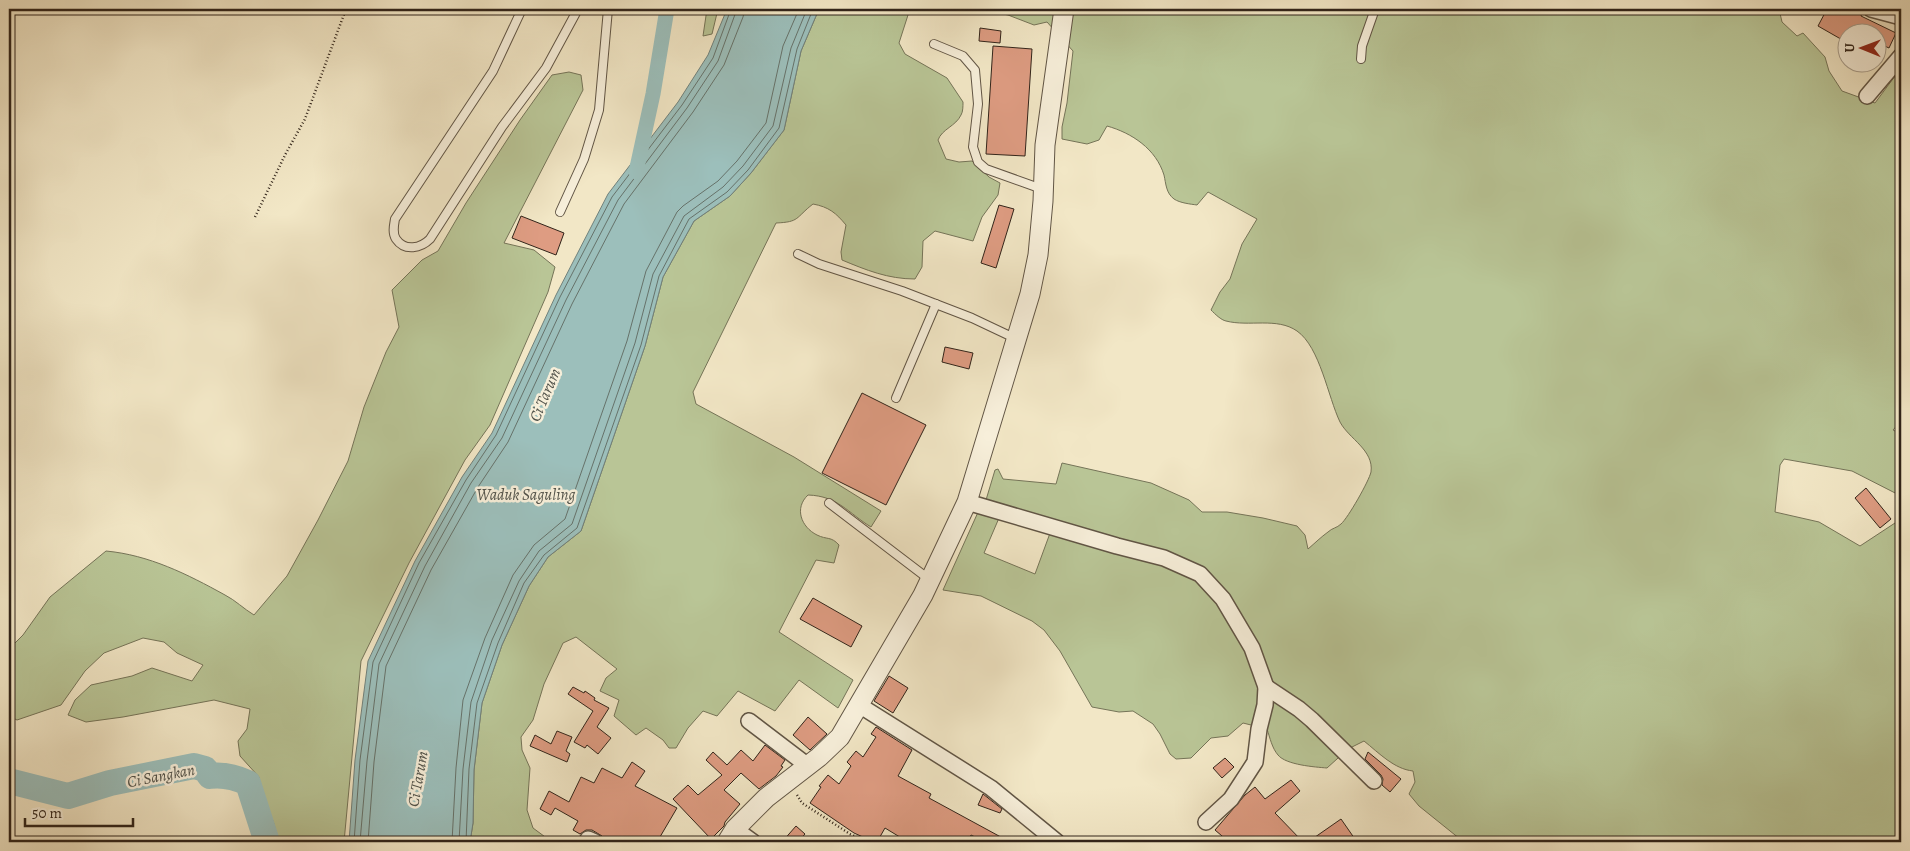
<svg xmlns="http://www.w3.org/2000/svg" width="1910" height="851" font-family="Alegreya,serif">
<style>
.green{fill:#b9c596;stroke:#757458}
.water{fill:#9cbfbb;stroke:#71817b}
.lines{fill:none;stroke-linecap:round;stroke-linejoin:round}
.shore{stroke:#66726a;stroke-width:1}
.canal{stroke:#9cbfbb;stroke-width:15}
.river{stroke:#9cbfbb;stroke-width:26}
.building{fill:#de9c82;stroke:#31241a}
.service-casing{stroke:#615545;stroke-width:10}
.minor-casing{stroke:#615545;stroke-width:18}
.tertiary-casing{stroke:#615545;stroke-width:21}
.path{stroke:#31241a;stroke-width:2.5;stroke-dasharray:1 2.5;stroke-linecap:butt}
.service{stroke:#f7efda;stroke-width:8}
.minor{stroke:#f7efda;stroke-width:15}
.tertiary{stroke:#f7efda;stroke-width:19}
.labels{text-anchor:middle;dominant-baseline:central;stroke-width:5;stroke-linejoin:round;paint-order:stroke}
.water-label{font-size:16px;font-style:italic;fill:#51524a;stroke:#f7efda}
</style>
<rect width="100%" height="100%" fill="#f2e7c6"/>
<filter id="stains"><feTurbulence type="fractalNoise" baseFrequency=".004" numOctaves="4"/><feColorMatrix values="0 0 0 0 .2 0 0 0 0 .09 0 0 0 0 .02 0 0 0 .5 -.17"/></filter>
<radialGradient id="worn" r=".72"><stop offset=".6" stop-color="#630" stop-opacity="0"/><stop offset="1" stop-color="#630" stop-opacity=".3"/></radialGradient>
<g class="green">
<path d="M707,9h11l-6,25 -9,2z"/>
<path d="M819,9h94l-5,6 -9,28 6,11 42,24 16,24c0,4 0,10 -2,13 -5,11 -19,14 -23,25l8,19 13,3 13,-1 17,16 11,6 -2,12 -16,22 -9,24 -38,-10 -12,10 -1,26 -7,12c-27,0 -49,-9 -73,-19l-1,-8 5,-27c-10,-12 -17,-18 -33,-21 -18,14 -13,18 -37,19l-83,169 3,12 98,53 87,54 -10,16c-23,-14 -33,-31 -63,-32 -14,13 -7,32 9,40 10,5 14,1 22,10l-5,18 -18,-3 -37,72 74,48 -15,28 -39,-28 -24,31 -37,-20 -21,25 -14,-5 -15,17 -12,20h-7l-6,-8 -17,-12 -10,7 -22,-19 5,-16 -19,-9 6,-13 11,-9 -41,-32 -13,6 -19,41 -11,36 -12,17 1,13 8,18 -3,42 6,18 19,14h-82l3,-19 1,-53 8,-67 20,-58 27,-59 19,-29 33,-26 64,-185 18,-69 31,-56 36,-25 21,-23 33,-43 17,-79z"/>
<path d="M977,9h408l1,2 19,2 1,-4h373l3,13 15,14 6,-3 22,24 4,14 13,20 33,12 26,-35v353l-8,9 8,4v62l-49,-25 -68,-12 -4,6 -5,47 44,10 41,24 35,-23 6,3v316h-440l-1,-3 -41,-33 -10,-12 6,-12 -2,-11c-19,-2 -34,-18 -49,-30l-16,8 -21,19c-12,-1 -41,-3 -49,-13 -6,-7 -8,-17 -11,-26l-24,-6 -15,13 -17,2 -20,20 -15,1 -6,-5 -10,-20 -7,-10 -20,-13 -14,1 -27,-5 -32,-56 -16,-21 -12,-9 -51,-25 -38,-6 36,-80 20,8 -15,35 51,21 18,-49 -67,-25 9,-30 3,-1 5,10 53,5 6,-21 89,20 38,17 13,12h25l36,6 34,8 8,9 3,14c7,-6 13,-12 20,-17 4,-4 9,-4 13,-8 7,-6 28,-43 30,-52 3,-22 -22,-33 -31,-50 -12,-25 -20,-75 -43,-91 -20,-14 -48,-4 -71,-10 -5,-1 -11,-7 -15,-11l9,-18 10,-13 12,-35 15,-25 -49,-27 -11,13c-7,-1 -17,-2 -23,-6 -8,-6 -8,-15 -10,-24 -8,-26 -32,-42 -57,-49l-8,14 -12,4 -25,-5v-12l5,-24 6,-52 -26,-29 -13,3 -26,-10z"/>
<path d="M569,72l12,3 2,15 -79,153 30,7 21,17 -7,25 -58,133 -25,35 -56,103 -48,98 -17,181h-65l-6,-21 -15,-29 1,-15 -19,-21 -2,-15 9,-12 3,-20 -36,-9 -91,17 -37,5 -18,-7 7,-15 16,-15 41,-9 20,-8 40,13 11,-16 -26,-12 -13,-11 -21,-4 -39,15 -19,18 -24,34 -44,15 -8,-4v-67l14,-14 27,-38 56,-46c43,4 81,23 119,44 10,5 19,14 29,20l33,-39 31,-56 30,-59 16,-54 22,-55 13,-25 -7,-37 30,-30 16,-9 28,-48 54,-83 32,-45z"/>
</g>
<path class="water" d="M727,9h92l-18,42 -17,79 -33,43 -21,23 -36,25 -31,56 -18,69 -64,185 -33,26 -19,29 -27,59 -20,58 -8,67 -1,53 -3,19h-121l6,-82 13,-99 47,-100 47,-84 30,-44 64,-138 52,-101 70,-92 30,-47z"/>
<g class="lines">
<g class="shore">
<path d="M354,842l6,-82 13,-98 46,-99 47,-83 30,-45 64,-138 52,-100 70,-92 31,-47 18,-49"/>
<path d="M360,842l7,-81 12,-97 46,-98 46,-83 31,-45 64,-138 52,-100 69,-92 31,-47 19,-52"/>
<path d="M368,842l6,-80 12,-96 45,-96 47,-83 30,-45 64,-138 52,-100 69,-92 31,-47 19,-48 2,-8"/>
<path d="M452,842l4,-74 7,-68 22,-62 28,-63 21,-30 31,-26 62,-178 19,-70 31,-59 6,-6 35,-25 19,-20 29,-38 17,-77 16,-37"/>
<path d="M459,842l4,-73 8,-67 21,-62 27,-59 20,-30 33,-27 63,-181 18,-69 31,-58 39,-29 20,-21 30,-40 18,-78 16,-39"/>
<path d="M466,842l3,-73 8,-66 21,-60 26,-60 20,-28 33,-27 64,-183 18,-69 30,-57 38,-27 21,-22 31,-42 18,-79 16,-40"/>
</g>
<path class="canal" d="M636,172l17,-78 14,-85"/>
<path class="river" d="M9,781l59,15 42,-13 84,-17 11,3 5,7c14,-2 25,1 38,7l19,59"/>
</g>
<g class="building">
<path d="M1827,9h27l8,4 -1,3 35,17 -7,15 -11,-5v-11h-30l-2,10 -28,-16z"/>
<path d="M980,28l21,3 -1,12 -21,-2z"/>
<path d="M993,46l39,3 -7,107 -39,-2z"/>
<path d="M999,205l15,4 -18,59 -15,-5z"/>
<path d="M521,216l43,17 -8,22 -44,-17z"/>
<path d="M945,347l28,6 -4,16 -27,-7z"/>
<path d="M862,393l64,32 -40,80 -64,-32z"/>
<path d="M1866,488l25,31 -11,9 -25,-30z"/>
<path d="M813,598l49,28 -11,21 -51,-28z"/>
<path d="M889,676l19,12 -15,25 -19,-12z"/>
<path d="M573,687l11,6 1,-2 10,7 -1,2 15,8 -12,19 14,11 -13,16 -11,-9 -2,3 -11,-6 19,-31 -25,-17z"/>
<path d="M808,717l19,17 -17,16 -17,-15z"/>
<path d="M876,727l36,23 -14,26 33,18 -2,4 81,44h-25l-14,-7 -4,7h-6l-9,-4 -3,4h-41l-23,-14 -8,14h-3l-20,-9 -44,-30 11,-16 -2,-1 9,-11 11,9 12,-18 -4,-4 9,-11 7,6 13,-20 -5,-3z"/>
<path d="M557,731l15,6 -6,14 4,3 -3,8 -37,-16 5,-11 16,9z"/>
<path d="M765,745l20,15 -4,6 2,1 -7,9 -17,13 -18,-16 -17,17 16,14 -15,18 -1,4 -13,13 -38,-40 15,-14 10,10 24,-20 -16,-15 7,-8 14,13 14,-15 12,11z"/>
<path d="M1368,752l33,27 -11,13 -8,-7 1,-6 -2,-4 -16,-16z"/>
<path d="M1225,758l9,9 -12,11 -9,-10z"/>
<path d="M632,762l13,9 -10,15 42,22 -20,34h-51l-4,-6 -10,-6h-6l-6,4 -7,-4 5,-9 -23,-13 -4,7 -11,-6 9,-18 20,11 12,-25 13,6 8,-15 20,10z"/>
<path d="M1291,780l9,11 -25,22 28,29h-74l-14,-12 30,-35 10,-8 10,12z"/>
<path d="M983,794l19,15 -2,4 -22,-8z"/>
<path d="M1341,819l16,23h-49z"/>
<path d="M796,826l9,8 -7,8h-16z"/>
</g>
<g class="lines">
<g class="service-casing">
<g id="service">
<path d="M522,9l-29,62 -98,148c-1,6 -3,14 1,20 9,13 25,9 34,0l72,-112 44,-59 32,-59"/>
<path d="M934,44l29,12 12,14 3,34 -5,43 5,15 8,7 56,20"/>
<path d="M1361,59l1,-13 13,-37"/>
<path d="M560,212l24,-53 15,-49 9,-101"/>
<path d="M798,254l21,10 83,27 70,27 36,17 8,1"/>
<path d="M896,398l40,-94"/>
<path d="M829,503l101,77"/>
</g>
</g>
<g class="minor-casing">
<g id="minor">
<path d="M1871,9l30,8"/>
<path d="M1867,96l34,-40"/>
<path d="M967,502l150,44 47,12 36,16 23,25 29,49 14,39 -1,18 -6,24 -4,33 -24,37 -25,23"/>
<path d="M1266,687l33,22 13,11 62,61"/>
<path d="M859,705l132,83 66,54"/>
<path d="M749,721l59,45"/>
<path d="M735,829l18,13"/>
<path d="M588,839l7,3"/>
</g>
</g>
<g class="tertiary-casing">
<path id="tertiary" d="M727,842l8,-13 31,-31 53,-41 21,-20 83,-142 44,-93 63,-208 8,-39 5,-54 2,-56 19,-136"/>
</g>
<g class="path">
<path d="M255,217l30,-62 20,-36 41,-110"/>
<path d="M797,795l5,8 48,31 18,8"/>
</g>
<use href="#service" class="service"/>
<use href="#minor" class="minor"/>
<use href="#tertiary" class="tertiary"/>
</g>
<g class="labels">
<g class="water-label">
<text transform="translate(545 395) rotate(-67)">Ci Tarum</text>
<text x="526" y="495">Waduk Saguling</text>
<text transform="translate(161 776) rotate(-11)">Ci Sangkan</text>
<text transform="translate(418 779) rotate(-80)">Ci Tarum</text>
</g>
</g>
<rect width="1910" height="851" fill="none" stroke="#f2e7c6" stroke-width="30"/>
<rect x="10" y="10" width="1890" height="831" fill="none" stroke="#31241a" stroke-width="2.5"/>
<rect x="15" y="15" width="1880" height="821" fill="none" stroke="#31241a"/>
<g transform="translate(1862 48) rotate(271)"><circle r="24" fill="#f7efda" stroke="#a89e8d"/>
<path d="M0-4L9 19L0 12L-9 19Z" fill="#8f2418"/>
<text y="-8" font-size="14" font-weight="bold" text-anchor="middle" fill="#31241a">U</text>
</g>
<path d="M25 818v8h108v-8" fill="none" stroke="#31241a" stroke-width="2.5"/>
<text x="32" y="818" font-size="15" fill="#31241a" stroke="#f7efda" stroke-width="4" paint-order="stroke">50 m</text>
<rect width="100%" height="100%" filter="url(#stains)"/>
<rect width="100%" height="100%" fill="url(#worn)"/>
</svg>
